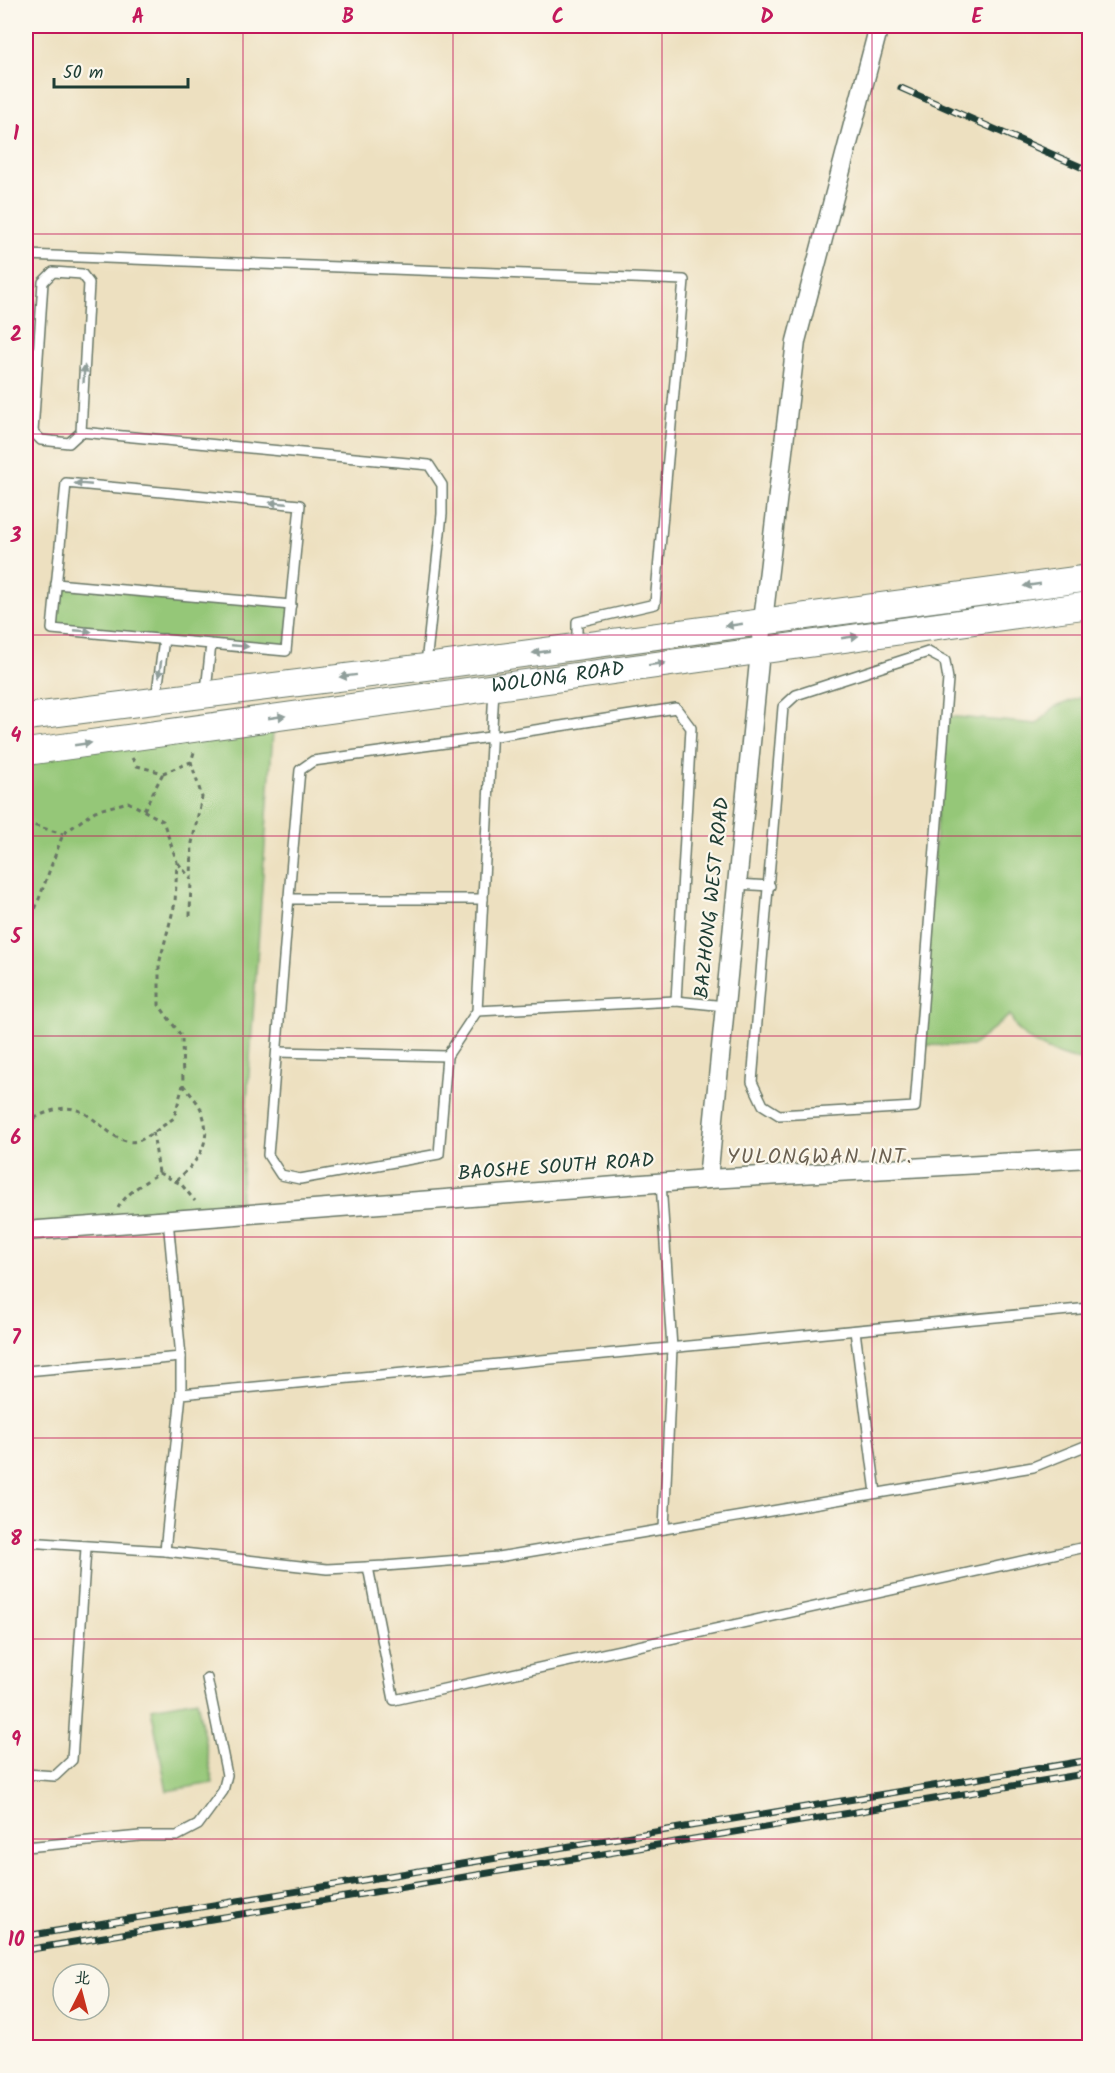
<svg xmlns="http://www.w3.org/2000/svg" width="1115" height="2073" font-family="Kalam,'LXGW WenKai TC',sans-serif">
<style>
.green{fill:#95c778;stroke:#5a8256;stroke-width:1.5}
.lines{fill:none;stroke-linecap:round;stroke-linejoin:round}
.lane-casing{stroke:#677665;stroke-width:12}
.street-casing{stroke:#677665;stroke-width:21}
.secondary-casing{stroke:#677665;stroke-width:28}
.path{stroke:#677665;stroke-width:3;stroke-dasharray:4.5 4.5;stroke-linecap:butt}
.lane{stroke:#fff;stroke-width:9}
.street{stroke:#fff;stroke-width:18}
.secondary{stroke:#fff;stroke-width:26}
.rail-casing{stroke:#1f3d34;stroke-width:7}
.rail{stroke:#fbf7ec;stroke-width:4.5;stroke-dasharray:14;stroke-linecap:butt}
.oneway{fill:#8f9e9a}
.grid{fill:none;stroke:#c2185b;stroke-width:1.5;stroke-opacity:0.55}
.labels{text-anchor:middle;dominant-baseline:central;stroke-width:4.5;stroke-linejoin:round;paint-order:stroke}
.street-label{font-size:20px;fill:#1f3d34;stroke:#fbf7ec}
.neighbourhood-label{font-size:21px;letter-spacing:1.5px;fill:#6b6152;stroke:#fbf7ec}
.neatline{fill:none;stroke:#c2185b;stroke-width:2}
.grid-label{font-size:20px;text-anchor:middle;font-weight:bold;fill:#c2185b}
</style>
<rect width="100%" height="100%" fill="#fbf7ec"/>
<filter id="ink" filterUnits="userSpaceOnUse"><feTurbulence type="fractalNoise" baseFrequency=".0167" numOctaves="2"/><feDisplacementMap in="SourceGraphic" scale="12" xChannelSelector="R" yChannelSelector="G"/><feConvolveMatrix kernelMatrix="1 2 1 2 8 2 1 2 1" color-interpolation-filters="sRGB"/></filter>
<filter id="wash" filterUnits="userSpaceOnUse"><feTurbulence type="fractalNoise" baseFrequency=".008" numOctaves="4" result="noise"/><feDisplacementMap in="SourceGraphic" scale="24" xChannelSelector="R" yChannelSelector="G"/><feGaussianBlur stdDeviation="1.35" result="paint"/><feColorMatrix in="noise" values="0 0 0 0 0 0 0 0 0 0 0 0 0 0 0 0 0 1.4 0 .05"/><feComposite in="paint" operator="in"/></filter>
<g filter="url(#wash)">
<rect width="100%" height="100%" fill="#ede0c0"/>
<g class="green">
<path d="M56,584l235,21 -5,46 -234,-22z"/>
<path d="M1089,694v366c-20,1 -60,-15 -72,-32 -3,-4 -5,-9 -7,-13l-38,31 -53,-1 26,-329 92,8 18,-17z"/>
<path d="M274,717l-35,498 -213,16v-479z"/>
<path d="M197,1700l16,83 -46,8 -16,-83z"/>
</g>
</g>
<g filter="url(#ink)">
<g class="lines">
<g class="lane-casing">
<g id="lane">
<path d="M26,255l658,25 -29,324 -78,18v22"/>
<path d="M81,432l8,-149 -7,-9 -29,-2 -10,10 -10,150 8,8 28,3 12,-11 348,33 13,20v29l-16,150"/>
<path d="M56,584l235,21"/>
<path d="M928,652l17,9 3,18 -33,428 -136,8 -16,-10 -11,-23 31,-375 13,-12z"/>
<path d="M494,689l-17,322 -30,45 -8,98 -139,25 -19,-4 -13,-20c11,-128 20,-257 32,-385l13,-9 177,-24 186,-29 15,20 -15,273"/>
<path d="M206,691l5,-47 75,7 14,-146 -234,-22 -14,146 159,15"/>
<path d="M156,699l8,-60"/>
<path d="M737,884l33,2"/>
<path d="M288,899h195"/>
<path d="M477,1011l199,-10 49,5"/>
<path d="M277,1052l170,4"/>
<path d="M661,1183l11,165 -8,181"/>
<path d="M855,1331l21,162"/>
<path d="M26,1371l155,-14 -13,-137"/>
<path d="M181,1394v-37"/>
<path d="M26,1542l139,9 162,18 58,-3 113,-9 535,-90 57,-23"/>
<path d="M165,1551l16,-157 909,-86"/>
<path d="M368,1567l26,133 696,-154"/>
<path d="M26,1774l29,2 17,-16 14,-212"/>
<path d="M26,1847l114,-11h37l21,-11 25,-34 4,-16 -20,-97"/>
</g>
</g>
<g class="street-casing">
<g id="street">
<path d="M708,1179l55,-558 33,-280 83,-315"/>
<path d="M26,1231l682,-52 382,-21"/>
</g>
</g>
<g class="secondary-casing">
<g id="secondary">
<path d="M26,717l400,-50 664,-89"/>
<path id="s1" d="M26,752l1064,-147"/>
</g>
</g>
<g class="path">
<path d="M132,758l5,8 26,7 28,-11 4,-13"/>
<path d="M26,793l5,-8 1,-12"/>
<path d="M144,810l19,-37"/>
<path d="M26,823l37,11"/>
<path d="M178,863l13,16"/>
<path d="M190,916l2,-73 10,-46 -11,-35"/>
<path d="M26,934l37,-100 32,-23 33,-9 35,19 14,41 -2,41 -16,61v41l23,32 1,48 -9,33c-9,6 -26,20 -36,23 -24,6 -41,-27 -64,-32 -16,-4 -35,7 -48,13"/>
<path d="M153,1132l6,41"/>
<path d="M176,1181c22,-20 37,-38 26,-69 -3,-10 -13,-19 -19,-27"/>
<path d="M118,1208c9,-16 26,-25 41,-35l22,11 14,17"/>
</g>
<use href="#lane" class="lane"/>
<use href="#street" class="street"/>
<use href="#secondary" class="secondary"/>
<g class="rail-casing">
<g id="rail">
<path d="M901,88l189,83"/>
<path d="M26,1936l1064,-176"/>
<path d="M26,1950l1064,-177"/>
</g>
</g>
<use href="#rail" class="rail"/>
</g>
<defs><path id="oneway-solid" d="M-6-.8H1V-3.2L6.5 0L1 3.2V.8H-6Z" transform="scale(1.5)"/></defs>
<g class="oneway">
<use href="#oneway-solid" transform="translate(84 374) rotate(-87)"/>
<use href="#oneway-solid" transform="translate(83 484) rotate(-175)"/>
<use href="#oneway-solid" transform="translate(278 503) rotate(-175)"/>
<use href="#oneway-solid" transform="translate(1032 585) rotate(172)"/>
<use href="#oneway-solid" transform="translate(734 625) rotate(172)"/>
<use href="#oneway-solid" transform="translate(83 631) rotate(5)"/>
<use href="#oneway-solid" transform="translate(850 637) rotate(-8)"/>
<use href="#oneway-solid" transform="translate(240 646) rotate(5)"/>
<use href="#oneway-solid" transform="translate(541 652) rotate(172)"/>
<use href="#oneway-solid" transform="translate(657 664) rotate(-8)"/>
<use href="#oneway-solid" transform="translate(160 669) rotate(98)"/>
<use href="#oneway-solid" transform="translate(348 676) rotate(173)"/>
<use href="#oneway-solid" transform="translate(277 717) rotate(-8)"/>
<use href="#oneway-solid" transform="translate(83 744) rotate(-8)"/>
</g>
</g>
<path class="grid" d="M243,26v2022M453,26v2022M662,26v2022M872,26v2022M26,234h1064M26,434h1064M26,635h1064M26,836h1064M26,1036h1064M26,1237h1064M26,1438h1064M26,1639h1064M26,1839h1064"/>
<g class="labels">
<g class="street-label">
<text stroke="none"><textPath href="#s1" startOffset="537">WOLONG ROAD</textPath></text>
<text transform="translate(713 898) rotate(-84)">BAZHONG WEST ROAD</text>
<text transform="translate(556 1168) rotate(-4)">BAOSHE SOUTH ROAD</text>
</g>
<g class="neighbourhood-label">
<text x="820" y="1157">YULONGWAN INT.</text>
</g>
</g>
<rect width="1115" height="2073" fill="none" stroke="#fbf7ec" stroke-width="66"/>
<g transform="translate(81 1992) rotate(6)"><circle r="28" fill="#fbf7ec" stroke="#a3ada2" stroke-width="1.5"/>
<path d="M0-4.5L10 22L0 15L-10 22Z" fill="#c8321e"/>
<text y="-9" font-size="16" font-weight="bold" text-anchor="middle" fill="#1f3d34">北</text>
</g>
<path d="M54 78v9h134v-9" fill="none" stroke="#1f3d34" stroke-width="3"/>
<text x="63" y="78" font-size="18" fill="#1f3d34" stroke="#fbf7ec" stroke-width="4.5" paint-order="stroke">50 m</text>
<rect x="33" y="33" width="1049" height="2007" class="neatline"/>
<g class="grid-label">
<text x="138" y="23">A</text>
<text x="348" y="23">B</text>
<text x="558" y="23">C</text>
<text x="767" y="23">D</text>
<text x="977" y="23">E</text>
<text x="16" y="140">1</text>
<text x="16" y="341">2</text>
<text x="16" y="542">3</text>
<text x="16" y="742">4</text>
<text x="16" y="943">5</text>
<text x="16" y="1144">6</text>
<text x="16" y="1344">7</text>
<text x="16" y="1545">8</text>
<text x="16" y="1746">9</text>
<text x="16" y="1946">10</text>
</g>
</svg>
